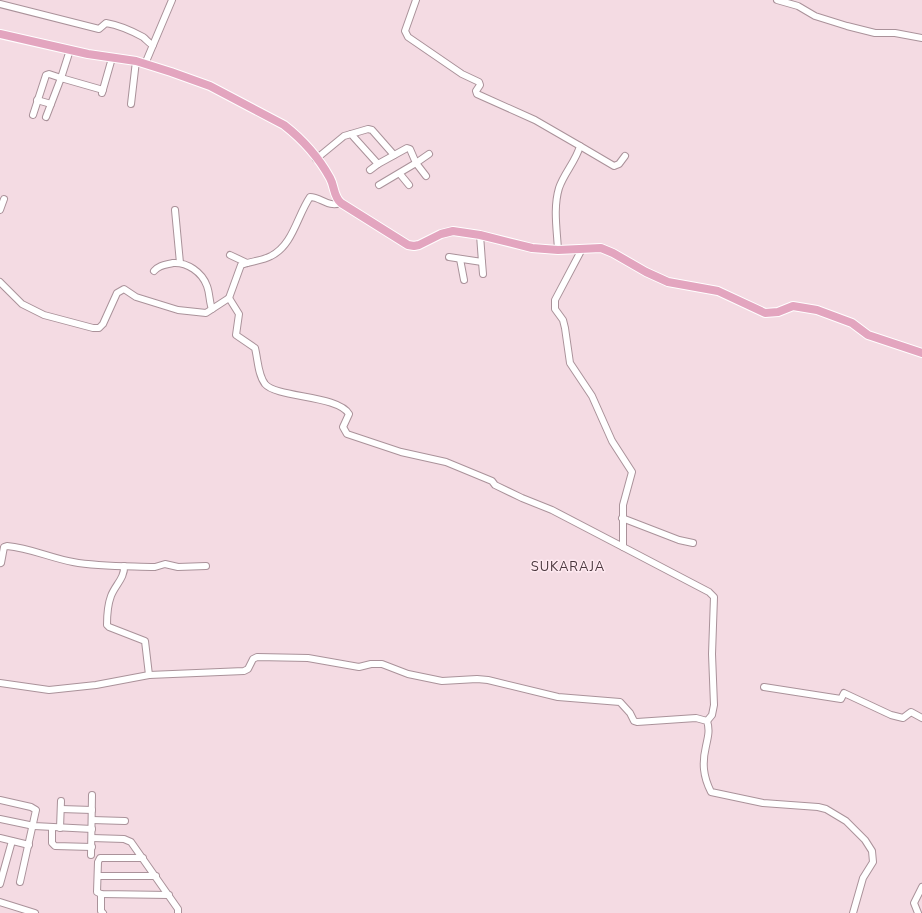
<svg xmlns="http://www.w3.org/2000/svg" width="922" height="913" font-family="'Nunito Sans',sans-serif">
<style>
.lines{fill:none;stroke-linecap:round;stroke-linejoin:round}
.minor-casing{stroke:#aa929a;stroke-width:8}
.major-casing{stroke:#fff;stroke-width:10}
.minor{stroke:#fff;stroke-width:6}
.major{stroke:#e3a5bf;stroke-width:8}
.labels{text-anchor:middle;dominant-baseline:central;stroke-width:3;stroke-linejoin:round;paint-order:stroke}
.quarter-label{font-size:13px;letter-spacing:1px;fill:#49353c;stroke:#fee9f0}
</style>
<rect width="100%" height="100%" fill="#f4dbe3"/>
<g class="lines">
<g class="minor-casing">
<g id="minor">
<path d="M416,0l-11,31 3,6 54,37 17,8 1,3 -4,6 1,3 58,26 45,26c-4,15 -16,27 -21,42 -6,20 -2,42 -1,62"/>
<path d="M777,0l21,6 17,10 32,10 28,7h20l27,5"/>
<path d="M0,4l99,25 7,-6c12,2 26,8 37,14 4,3 5,6 10,8l-8,19"/>
<path d="M153,45l19,-45"/>
<path d="M102,93l10,-35"/>
<path d="M37,100l14,4"/>
<path d="M131,104l5,-43"/>
<path d="M33,115l13,-40 3,-1 12,4 9,-28"/>
<path d="M46,117l15,-39 42,12"/>
<path d="M351,134l17,-5 4,1 22,25"/>
<path d="M580,146l34,20 5,-2 6,-8"/>
<path d="M316,159l28,-23 7,-2 27,30 29,-16 3,1 6,14 -37,22"/>
<path d="M370,170l8,-6"/>
<path d="M400,174l9,11"/>
<path d="M426,176l-10,-13 13,-9"/>
<path d="M0,210l4,-11"/>
<path d="M175,210l5,53"/>
<path d="M582,249l-27,51v9l8,11 2,8 5,35 22,33 20,45 20,31 -9,33v42l86,45 5,5 -2,57 2,51 -2,10 -5,6"/>
<path d="M230,255l17,8"/>
<path d="M449,257l33,5 -2,-27"/>
<path d="M460,259l4,21"/>
<path d="M482,262l1,12"/>
<path d="M154,271c5,-6 11,-6 19,-8 14,-1 29,9 34,23 3,8 2,15 5,23"/>
<path d="M0,282l22,22 22,11 49,13h6l4,-4 14,-31 7,-4 12,8 42,13 28,3 23,-15 12,-33c10,-4 21,-4 30,-9 22,-11 26,-40 39,-59 11,0 18,11 31,6"/>
<path d="M229,298l10,16 -3,21 19,13c3,12 3,27 10,36 12,14 73,11 84,30l-6,13 4,7 54,18 45,10 46,19 3,4 27,13 30,12 71,37"/>
<path d="M622,518l57,22 14,3"/>
<path d="M0,562l1,1 3,-16 3,-1c23,2 44,12 66,16 27,5 55,4 82,5l10,-3 13,3 28,-1"/>
<path d="M124,566c1,12 -9,19 -13,30 -3,8 -4,20 -4,29l2,2 36,14 4,34"/>
<path d="M0,683l49,7 47,-5 53,-10 95,-4 4,-2 5,-10 4,-2 51,1 51,9 12,-3h11l26,10 34,7 35,-2 11,1 70,17 62,5 10,11 4,8 3,1 59,-4 11,3c3,9 1,16 -1,25 -4,17 -3,30 5,46l52,11 55,4 8,2 20,12 19,19 7,11 1,11 -10,16 -10,35"/>
<path d="M764,687l77,12 3,-6 47,22 12,3 8,-6 11,6"/>
<path d="M0,800l31,7 5,3 -16,72"/>
<path d="M61,809l31,1"/>
<path d="M0,819l34,7 58,3"/>
<path d="M92,820l33,1"/>
<path d="M52,827v16l3,3 37,1"/>
<path d="M60,828l1,-27"/>
<path d="M0,838l29,7"/>
<path d="M92,838l32,1 7,3 47,67v4"/>
<path d="M91,855l1,-60"/>
<path d="M143,858h-43l-2,4 -1,30 4,2 68,1"/>
<path d="M98,876h58"/>
<path d="M0,884l12,-43"/>
<path d="M101,894v17l2,2"/>
<path d="M0,902l35,11"/>
<path d="M918,913l-4,-10 8,-16"/>
</g>
</g>
<g class="major-casing">
<path id="major" d="M0,34l88,20 48,7 35,11 39,14 74,39c18,14 35,33 46,53 5,9 3,18 11,25l67,42 6,1 5,-1 22,-11 12,-3 27,4 52,13 26,2 43,-2 12,5 33,19 22,10 50,9 47,22 13,-1 15,-6 24,4 35,13 16,12 54,18"/>
</g>
<use href="#minor" class="minor"/>
<use href="#major" class="major"/>
</g>
<g class="labels">
<g class="quarter-label">
<text x="568" y="567">SUKARAJA</text>
</g>
</g>
</svg>
